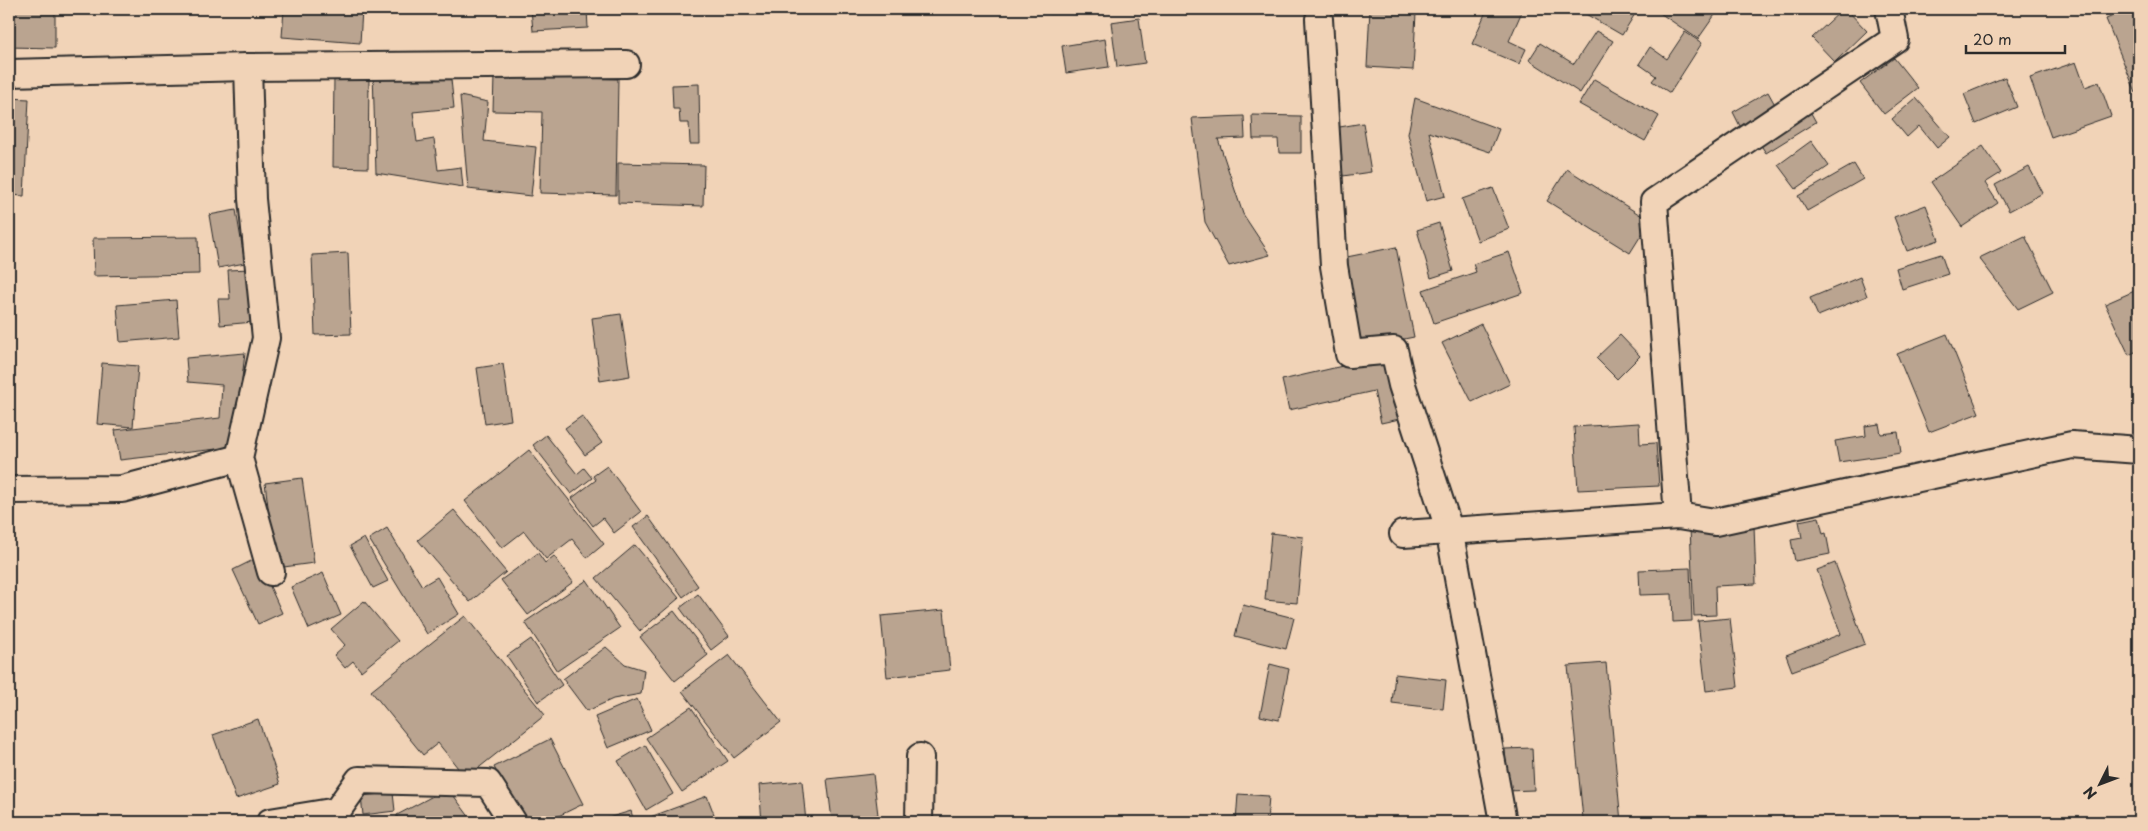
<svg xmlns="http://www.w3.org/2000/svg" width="2148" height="831" font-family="'Playpen Sans',sans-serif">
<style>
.building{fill:#baa490;stroke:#2b2b2b}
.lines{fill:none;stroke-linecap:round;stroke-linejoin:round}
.street-casing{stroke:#2b2b2b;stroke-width:30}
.street{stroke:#f1d3b7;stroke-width:26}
</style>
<rect width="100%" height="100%" fill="#f1d3b7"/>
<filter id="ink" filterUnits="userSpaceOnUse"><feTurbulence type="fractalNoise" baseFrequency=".02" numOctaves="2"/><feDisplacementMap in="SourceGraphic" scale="10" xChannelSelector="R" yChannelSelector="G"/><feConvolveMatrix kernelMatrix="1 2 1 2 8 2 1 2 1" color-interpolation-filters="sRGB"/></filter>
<g filter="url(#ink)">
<g class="building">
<path d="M9,9h46v39l-46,-1z"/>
<path d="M284,9h78l-2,34 -78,-6z"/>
<path d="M397,9h51v3l-51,2z"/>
<path d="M531,9h56l1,19 -55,3z"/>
<path d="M1050,9h61v2l-61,3z"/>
<path d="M1370,9l46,4 -3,57 -46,-3z"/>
<path d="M1487,9h36l-14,32 17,8 -7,15 -47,-20z"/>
<path d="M1577,9h61l-16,26z"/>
<path d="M1654,9h65l-21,30z"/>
<path d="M1843,9h3l21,22 -32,31 -23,-24z"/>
<path d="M2131,9h7l1,3v80l-3,1 -30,-74z"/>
<path d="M1139,18l6,45 -28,4 -6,-45z"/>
<path d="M1596,31l17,10 -33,52 -51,-33 11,-17 34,21z"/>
<path d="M1685,32l17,11 -32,50 -18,-12 4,-5 -17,-12 11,-17 17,12z"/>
<path d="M1105,39l4,28 -43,6 -4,-27z"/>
<path d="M1894,58l24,30 -34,26 -24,-31z"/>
<path d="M2076,62l9,25 14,-5 12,34 -60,21 -21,-59z"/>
<path d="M450,70l4,38 -41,4 4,30 17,-3 4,31 23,-3 2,20 -87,-14 -3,-101z"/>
<path d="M334,76l35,1 -1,91 -35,-1z"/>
<path d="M494,76l124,3 -2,116 -76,-2 2,-81 -49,-1z"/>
<path d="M2005,77l12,30 -41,17 -12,-30z"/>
<path d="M1594,79l65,37 -14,25 -66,-37z"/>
<path d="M699,84l1,60h-10l-1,-21h-9l-1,-14h-6l-1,-24z"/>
<path d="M1768,92l10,18 -36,20 -9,-18z"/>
<path d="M460,96l28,6 -4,39 52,6 -5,49 -63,-7z"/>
<path d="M9,98l20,1 -5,97 -15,-1z"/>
<path d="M1415,98l84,31 -9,23 -61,-20 16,64 -19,5 -18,-67z"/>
<path d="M1916,98l34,39 -13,11 -18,-22 -12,11 -15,-18z"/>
<path d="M1807,106l9,16 -50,31 -10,-15z"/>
<path d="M1252,115l49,1v37h-22l-1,-14h-25z"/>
<path d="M1244,116l1,22 -27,1 25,75 27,41 -41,11 -24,-44 -13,-104z"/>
<path d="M1363,123l8,49 -28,4 -9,-48z"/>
<path d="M1811,141l18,25 -33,23 -18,-24z"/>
<path d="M1983,146l18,27 -16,10 13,20 -36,24 -31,-45z"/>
<path d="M618,163l86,2 -1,41 -85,-3z"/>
<path d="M1854,164l9,15 -56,32 -9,-15z"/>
<path d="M2029,167l14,26 -34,18 -14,-26z"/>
<path d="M1567,169l83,52 -20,32 -83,-52z"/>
<path d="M1493,188l16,41 -31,12 -16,-42z"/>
<path d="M1926,205l13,35 -32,11 -13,-34z"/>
<path d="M236,210l9,53 -27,5 -9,-53z"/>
<path d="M1439,223l14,48 -22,7 -14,-48z"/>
<path d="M2025,236l28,56 -35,17 -39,-51z"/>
<path d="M198,237l1,37 -105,2 -1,-38z"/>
<path d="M1396,247l18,90 -54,11 -18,-90z"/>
<path d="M1509,252l14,41 -89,30 -11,-33 53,-18 -3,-8z"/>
<path d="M348,253l3,81 -36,1 -3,-80z"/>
<path d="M1941,254l7,20 -46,15 -6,-21z"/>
<path d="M250,269l4,53 -34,3 -2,-26h12l-2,-29z"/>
<path d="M1860,277l7,19 -49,20 -8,-18z"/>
<path d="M2139,289v61l-10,5 -24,-51z"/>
<path d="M176,300l3,37 -59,5 -3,-37z"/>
<path d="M621,314l9,62 -30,5 -8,-63z"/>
<path d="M1481,324l29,60 -38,18 -30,-59z"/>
<path d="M1947,334l32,79 -50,19 -32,-78z"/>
<path d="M1620,335l20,21 -23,23 -21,-21z"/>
<path d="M245,353l-11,94 -114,13 -5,-30 105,-12 2,-33 -34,-3 -2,-24z"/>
<path d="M1390,355l14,63 -23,5 -7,-32 -85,19 -7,-30z"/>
<path d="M102,363l36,3 -5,61 -36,-3z"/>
<path d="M503,364l8,56 -26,4 -8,-56z"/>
<path d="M582,416l20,27 -17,12 -20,-27z"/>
<path d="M1639,423l1,21 16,-1 3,43 -81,4 -4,-63z"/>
<path d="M1879,424l2,10 17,-2 3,21 -62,9 -4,-21 31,-5 -1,-10z"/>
<path d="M546,435l31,39 7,-6 8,10 -21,16 -38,-49z"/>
<path d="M529,450l75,94 -17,14 -15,-19 -26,20 -22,-28 -22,17 -37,-47z"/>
<path d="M607,466l34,46 -27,21 -11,-15 -10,8 -21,-28 24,-18 -3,-4z"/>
<path d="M302,478l12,85 -38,5 -11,-85z"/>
<path d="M454,510l52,62 -36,30 -52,-62z"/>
<path d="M648,516l50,70 -15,11 -50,-70z"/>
<path d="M1819,517l4,17 3,-1 4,21 -35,7 -4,-21 11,-2 -3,-17z"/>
<path d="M1754,525l2,59 -41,2 1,29 -22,1 -4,-88z"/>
<path d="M387,528l35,58 15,-9 22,37 -32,20 -58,-95z"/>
<path d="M1271,533l32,4 -6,66 -32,-3z"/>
<path d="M364,538l24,43 -15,7 -23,-42z"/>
<path d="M635,545l44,53 -39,33 -44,-53z"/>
<path d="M538,553l7,10 9,-7 19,26 -45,33 -27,-35z"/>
<path d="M257,558l25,55 -24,11 -25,-54z"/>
<path d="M1835,563l30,81 -73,27 -6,-16 55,-21 -24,-64z"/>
<path d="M1690,568l2,53 -19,1 -1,-28 -32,1 -1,-25z"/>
<path d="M323,573l18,42 -32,14 -18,-42z"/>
<path d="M587,580l33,48 -63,43 -32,-49z"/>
<path d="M698,594l31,42 -18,14 -31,-42z"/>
<path d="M364,601l34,40 -37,30 -8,-10 -8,7 -11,-13 11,-10 -14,-16z"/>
<path d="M1243,605l51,13 -8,31 -51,-13z"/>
<path d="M944,610l6,60 -63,7 -6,-61z"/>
<path d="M674,611l34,44 -33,26 -35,-44z"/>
<path d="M465,616l80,99 -79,63 -28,-35 -15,12 -52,-64z"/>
<path d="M1730,618l8,69 -32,4 -8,-70z"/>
<path d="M531,639l31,46 -24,17 -31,-46z"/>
<path d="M606,647l19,17 19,6 -3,24 -28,5 -26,12 -24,-32z"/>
<path d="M729,655l52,67 -47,36 -52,-67z"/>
<path d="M1606,663l15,159h-72l34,-3 -15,-153z"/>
<path d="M1270,664l19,5 -10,51 -19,-4z"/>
<path d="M1395,674l51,6 -3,29 -51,-6z"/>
<path d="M637,699l14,31 -43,18 -13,-31z"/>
<path d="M691,707l37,54 -46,31 -36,-54z"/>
<path d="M258,719l22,65 -44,15 -23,-64z"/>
<path d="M550,739l33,65 -37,18h-24l-28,-55z"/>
<path d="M645,745l28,49 -27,16 -28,-49z"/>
<path d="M1532,748l2,42 -27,1 -2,-42z"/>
<path d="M873,774l5,41 -46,5 -5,-41z"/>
<path d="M802,781l4,41h-44l-3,-37z"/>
<path d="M448,788l25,34h-76v-7z"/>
<path d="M393,793l2,18 -32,4 -2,-19z"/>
<path d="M1238,794l31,2 -2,26h-31z"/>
<path d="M707,796l10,26h-74l-1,-2z"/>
<path d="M631,811l3,11h-39z"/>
<path d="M897,818l1,4h-33v-1z"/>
</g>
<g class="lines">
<g class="street-casing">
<g id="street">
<path d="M1319,19l15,247 15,88 45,-4 8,35 47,144 54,293"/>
<path d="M248,67l4,132 14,139 -27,120 32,114"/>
<path d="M9,73l239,-6 378,-3"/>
<path d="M9,490l113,-1 117,-31"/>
<path d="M1678,516l-24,-314 241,-163 -6,-30"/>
<path d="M1403,534l275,-18 37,6 357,-77 67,5"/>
<path d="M270,822l67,-11 22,-31 129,3 25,39"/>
<path d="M919,822l1,-65"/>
</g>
</g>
<use href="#street" class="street"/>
</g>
</g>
<rect width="2148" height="831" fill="none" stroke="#f1d3b7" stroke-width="30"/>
<rect x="15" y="15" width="2118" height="801" fill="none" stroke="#2b2b2b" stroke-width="2" filter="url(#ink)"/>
<g transform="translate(2100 784) rotate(228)" stroke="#f1d3b7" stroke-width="4" paint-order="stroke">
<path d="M0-4L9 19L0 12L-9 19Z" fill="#2b2b2b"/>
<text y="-8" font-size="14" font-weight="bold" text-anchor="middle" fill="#2b2b2b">N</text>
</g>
<path d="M1966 45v8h99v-8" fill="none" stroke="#2b2b2b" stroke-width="2.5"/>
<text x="1973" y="45" font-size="15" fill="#2b2b2b" stroke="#f1d3b7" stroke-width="4" paint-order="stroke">20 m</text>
</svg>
